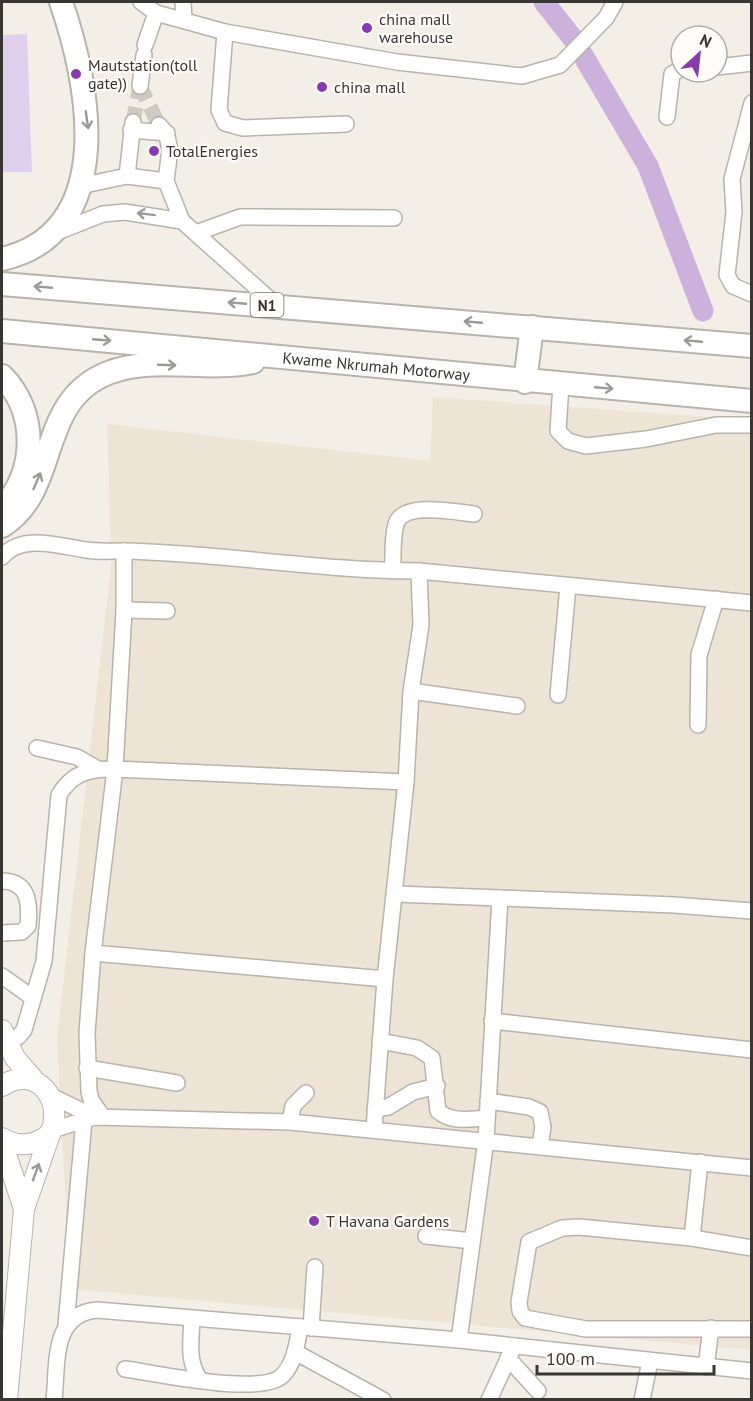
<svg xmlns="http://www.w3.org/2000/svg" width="753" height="1401" font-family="'PT Sans',sans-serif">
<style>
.built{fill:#eee4d5}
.green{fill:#e1d0ed}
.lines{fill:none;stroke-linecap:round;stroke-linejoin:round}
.river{stroke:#cbb1dc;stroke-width:21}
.minor-tunnel{stroke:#cecac2;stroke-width:15;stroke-dasharray:15 8;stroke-linecap:butt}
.minor-casing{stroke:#b8b3ab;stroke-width:18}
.major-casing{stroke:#b8b3ab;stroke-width:22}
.highway-casing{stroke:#b8b3ab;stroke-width:26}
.minor{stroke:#fff;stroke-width:15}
.major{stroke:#fff;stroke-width:20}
.highway{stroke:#fff;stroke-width:22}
.oneway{stroke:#9c9a99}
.poi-dot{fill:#873cad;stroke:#fffcf9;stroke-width:2}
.labels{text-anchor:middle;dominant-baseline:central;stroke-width:4.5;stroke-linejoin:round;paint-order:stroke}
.shield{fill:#fffcf9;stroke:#74716e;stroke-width:1.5}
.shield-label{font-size:15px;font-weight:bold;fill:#383633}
.poi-label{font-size:16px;fill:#383633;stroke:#fffcf9;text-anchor:start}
.street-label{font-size:16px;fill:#383633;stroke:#fffcf9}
</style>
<rect width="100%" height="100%" fill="#f4efe6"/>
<path class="built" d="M433,397l318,23v930l-681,-61 -13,-251 54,-472 -4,-142 323,37z"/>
<path class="green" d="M27,34l5,138h-30v-137z"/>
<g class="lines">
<path class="river" d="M544,2l30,38 74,126 55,145"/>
<g class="minor-tunnel">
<path d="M140,86l19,39"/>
<path d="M133,122l7,-36"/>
</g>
<g class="minor-casing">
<g id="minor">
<path d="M141,2l15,11 -11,32"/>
<path d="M183,2l1,17"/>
<path d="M156,13l69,19 172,30 125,14 38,-11 46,-47 9,-16"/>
<path d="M225,32l-6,78 6,13 18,5 103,-4"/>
<path d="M717,67l35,-4"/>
<path d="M140,86l4,-31"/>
<path d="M752,103l-20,76 2,33 -7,63 6,11 19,8"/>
<path d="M667,117l5,-43 9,-5"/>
<path d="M159,125c16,15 9,36 7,56"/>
<path d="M131,130l36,3"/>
<path d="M127,176l6,-54"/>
<path d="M80,186l47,-10 39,5 16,40"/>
<path d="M55,233l48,-19 22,-2 57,9 95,85"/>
<path d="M196,233l44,-16 154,1"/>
<path d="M561,384l-3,47 10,10 18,5 60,-7 70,-14h36"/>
<path d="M2,557c19,-24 58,-11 84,-7 12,2 25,1 38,1"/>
<path d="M393,571c0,-15 -1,-33 3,-47 7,-23 59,-12 78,-10"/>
<path d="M419,571l333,32"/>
<path d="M124,610l43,1"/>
<path d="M411,691l106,15"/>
<path d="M558,695l10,-109"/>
<path d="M698,725l1,-70 17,-56"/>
<path d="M37,748l40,9 19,11"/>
<path d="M2,881c27,0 28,23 26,45l-6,6 -20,1"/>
<path d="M396,894l104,4 -14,242 -27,200"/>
<path d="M500,898l174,7 78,6"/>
<path d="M93,953l292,26"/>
<path d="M2,976l31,22"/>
<path d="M492,1021l260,29"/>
<path d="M6,1041l12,-4 6,-7 20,-69 15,-166c13,-22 31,-27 56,-26l291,13 5,-91 10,-66 -2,-54c-99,0 -197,-18 -295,-20v59l-9,159 -22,184 -6,80 2,58 2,9 12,17"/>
<path d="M380,1041l37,7 15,10 6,53c14,12 32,8 49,7"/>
<path d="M87,1068l90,15"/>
<path d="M51,1096l44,21"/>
<path d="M488,1101l41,6 11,5 3,15 -3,19"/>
<path d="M375,1109l13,-2 25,-15 24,-6"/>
<path d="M290,1122l3,-16 13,-13"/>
<path d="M374,1129l11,-150 21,-197"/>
<path d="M52,1130l43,-13 195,5 462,46"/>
<path d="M426,1236l46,5"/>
<path d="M692,1238l8,-76"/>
<path d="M752,1248l-60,-10 -113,-11 -17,1 -33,14 -10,60 1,9 5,7 61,11h166"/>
<path d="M192,1319c-1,23 -5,42 8,61"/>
<path d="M66,1325l18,-205"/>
<path d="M311,1328l4,-61"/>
<path d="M295,1352l88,48"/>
<path d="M508,1358l30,33"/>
<path d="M706,1367l5,-39"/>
<path d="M125,1369c31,4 138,28 158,6 12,-13 14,-32 17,-48"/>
<path d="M54,1400c4,-36 -3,-86 43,-90l362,30 293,31"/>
<path d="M489,1400l25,-54"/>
<path d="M642,1400l8,-39"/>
</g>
</g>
<g class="major-casing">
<g id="major">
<path d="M2,1030l13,28 20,23"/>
<path d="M2,1086c33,-22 62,12 49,46 -13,14 -33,16 -49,6"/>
<path d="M2,1142l22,67"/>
<path d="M7,1400l17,-191 26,-75"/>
</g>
</g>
<g class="highway-casing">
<g id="highway">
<path d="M2,259c117,-27 87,-176 59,-257"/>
<path d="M2,284l750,62"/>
<path id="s1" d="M2,331l750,70"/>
<path d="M2,376c36,36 35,95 0,133"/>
<path d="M525,382l7,-55"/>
<path d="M2,526c59,-37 33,-124 106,-153 46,-18 97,-1 145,-11"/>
</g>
</g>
<use href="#minor" class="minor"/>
<use href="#major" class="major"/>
<use href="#highway" class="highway"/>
</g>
<defs><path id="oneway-shaft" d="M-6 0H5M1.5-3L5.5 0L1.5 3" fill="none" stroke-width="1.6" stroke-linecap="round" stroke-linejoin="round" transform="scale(1.5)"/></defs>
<g class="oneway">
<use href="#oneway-shaft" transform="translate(87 120) rotate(82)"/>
<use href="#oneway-shaft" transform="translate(146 214) rotate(-173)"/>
<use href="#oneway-shaft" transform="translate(43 287) rotate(-175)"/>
<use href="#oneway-shaft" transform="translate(237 303) rotate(-175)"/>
<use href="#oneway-shaft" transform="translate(473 322) rotate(-175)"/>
<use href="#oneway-shaft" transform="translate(102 340) rotate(5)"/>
<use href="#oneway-shaft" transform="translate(693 341) rotate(-175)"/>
<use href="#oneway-shaft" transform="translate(167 365) rotate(2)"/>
<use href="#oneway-shaft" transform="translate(604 388) rotate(5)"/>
<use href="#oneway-shaft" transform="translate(37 481) rotate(-67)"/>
<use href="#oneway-shaft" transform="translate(36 1172) rotate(-70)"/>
</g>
<g class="poi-dot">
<circle cx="367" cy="28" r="6"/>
<circle cx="76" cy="74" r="6"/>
<circle cx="322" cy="87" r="6"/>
<circle cx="154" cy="151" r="6"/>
<circle cx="314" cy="1221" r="6"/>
</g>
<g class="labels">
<rect class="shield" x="250.5" y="293" width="33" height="24" rx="4.5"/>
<g class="shield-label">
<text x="267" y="305">N1</text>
</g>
<g class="poi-label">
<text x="379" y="19">china mall<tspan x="379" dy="18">warehouse</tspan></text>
<text x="88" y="65">Mautstation(toll<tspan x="88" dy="18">gate))</tspan></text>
<text x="334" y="87">china mall</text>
<text x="166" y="151">TotalEnergies</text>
<text x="326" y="1221">T Havana Gardens</text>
</g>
<g class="street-label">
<text stroke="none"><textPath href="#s1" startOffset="376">Kwame Nkrumah Motorway</textPath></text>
</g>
</g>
<rect width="753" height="1401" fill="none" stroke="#383633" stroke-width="6"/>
<g transform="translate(699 54) rotate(27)"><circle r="28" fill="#fffcf9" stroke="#afadaa" stroke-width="1.5"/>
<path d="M0-4.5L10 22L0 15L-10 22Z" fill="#873cad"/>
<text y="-9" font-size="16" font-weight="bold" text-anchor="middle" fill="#383633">N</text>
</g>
<path d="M537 1365v9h177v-9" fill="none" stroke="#383633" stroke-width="3"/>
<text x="546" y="1365" font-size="18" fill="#383633" stroke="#fffcf9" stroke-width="4.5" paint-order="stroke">100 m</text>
</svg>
